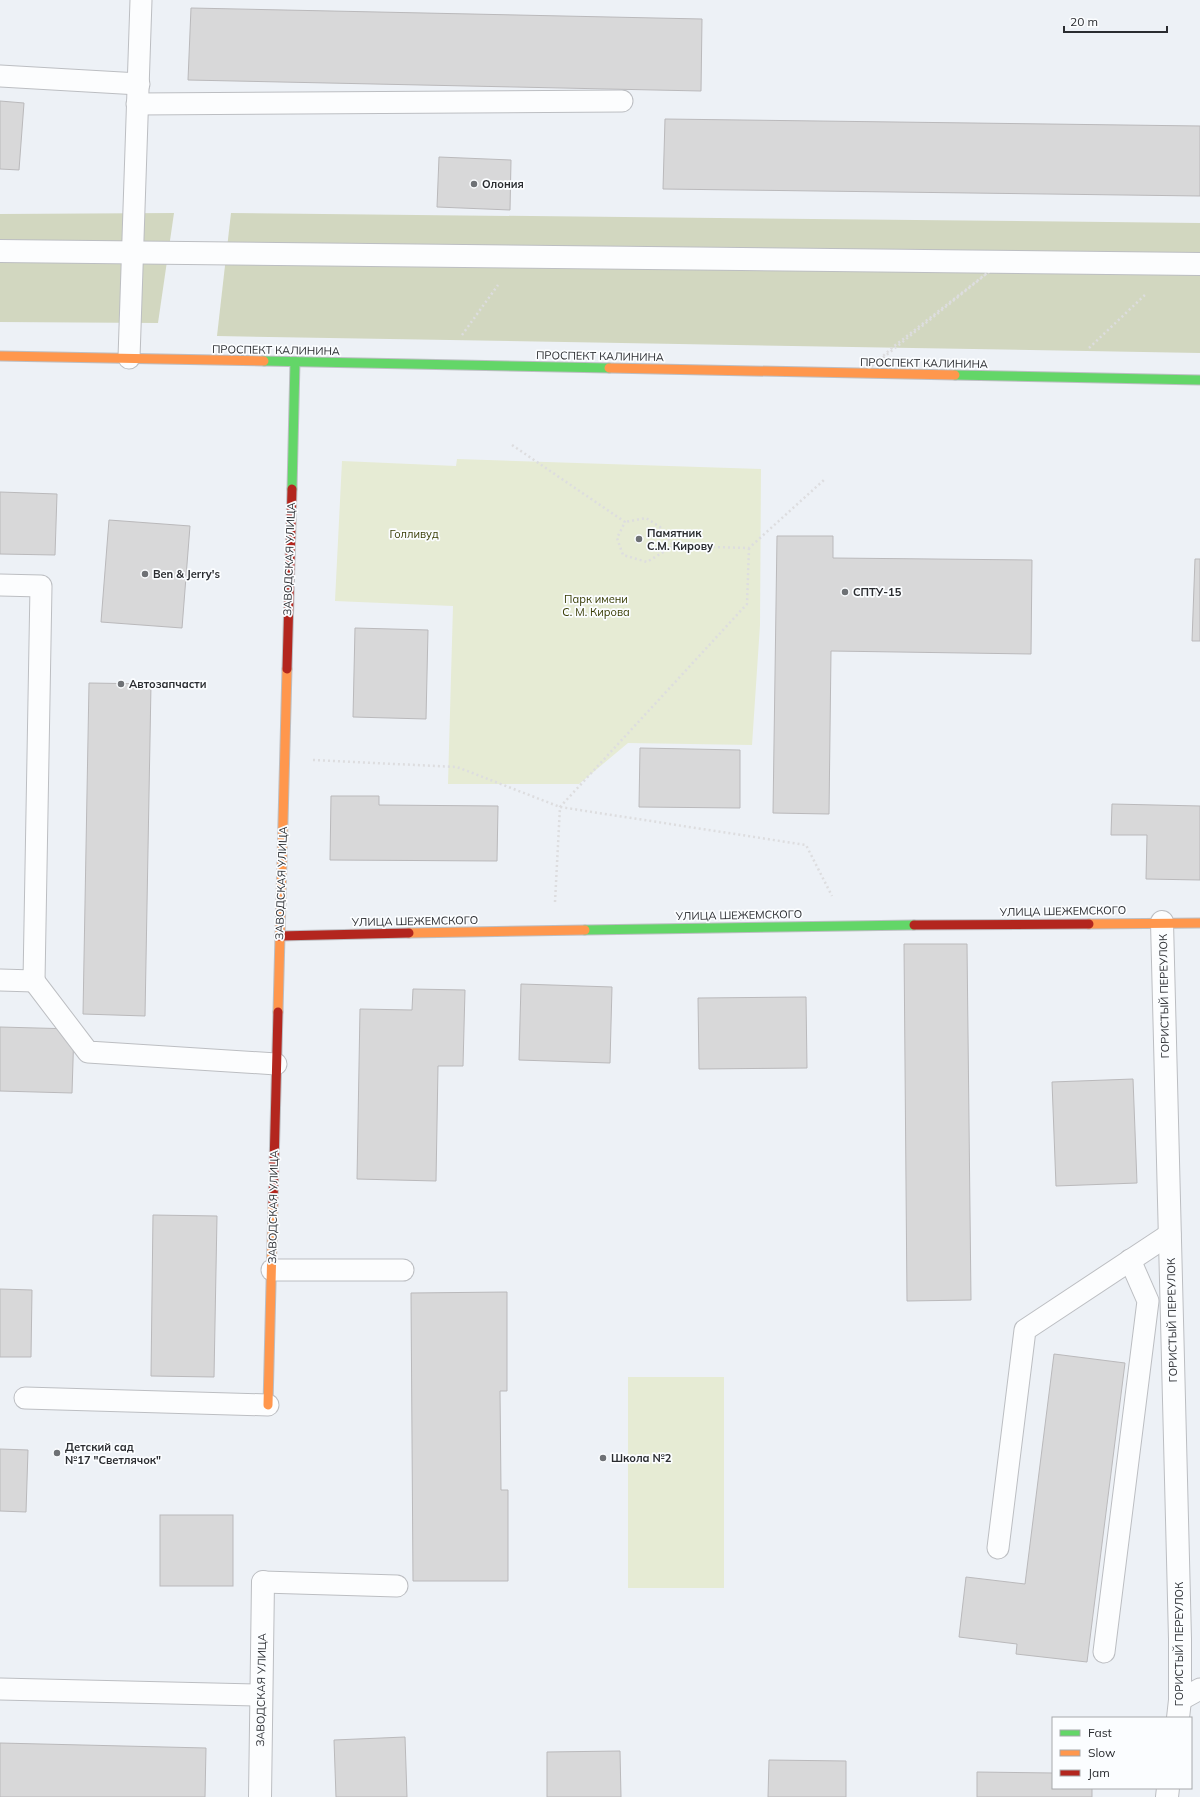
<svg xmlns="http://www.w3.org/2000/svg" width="1200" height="1797" font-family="Mulish,sans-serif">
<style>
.green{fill:#e6ebd4}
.forest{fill:#d2d7c0}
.building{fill:#d8d8d9;stroke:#bab9bb}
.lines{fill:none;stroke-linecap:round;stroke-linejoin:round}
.lane-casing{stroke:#bcbec2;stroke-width:23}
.street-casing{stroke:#bcbec2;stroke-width:24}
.fast-casing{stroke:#bcbec2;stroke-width:11}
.slow-casing{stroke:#bcbec2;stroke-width:11}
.jam-casing{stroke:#bcbec2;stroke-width:11}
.path{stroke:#dddddf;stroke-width:2.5;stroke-dasharray:2 3;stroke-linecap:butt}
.lane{stroke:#fcfdfe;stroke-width:21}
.street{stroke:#fcfdfe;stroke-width:22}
.fast{stroke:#63d668;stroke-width:9}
.slow{stroke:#ff974d;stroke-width:9}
.jam{stroke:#b3261e;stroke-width:9}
.poi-dot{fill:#6e7175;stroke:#fbfdff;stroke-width:1.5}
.labels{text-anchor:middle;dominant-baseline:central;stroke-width:3.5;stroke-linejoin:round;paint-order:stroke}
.poi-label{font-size:11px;font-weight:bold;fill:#2a2c30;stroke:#fbfdff;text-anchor:start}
.street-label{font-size:11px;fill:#2a2c30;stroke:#fbfdff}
.park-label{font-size:11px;fill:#373b03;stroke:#fbfdff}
</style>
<rect width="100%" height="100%" fill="#edf1f6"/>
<g class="green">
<path d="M457,459l304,10 -1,156 -8,120 -124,-2 -49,41h-131l5,-178 -118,-5 7,-140 114,5z"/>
<rect x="628" y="1377" width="96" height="211"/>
</g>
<g class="forest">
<path d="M174,213l-16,110 -158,-1v-108z"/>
<path d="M231,213l969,10v130l-983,-17z"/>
</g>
<g class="building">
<path d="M191,8l511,11 -1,72 -513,-11z"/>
<path d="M0,101l24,2 -5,67 -19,-1z"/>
<path d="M665,119l535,7v70l-537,-7z"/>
<path d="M439,157l72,3 -1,50 -73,-3z"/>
<path d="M0,492l57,2 -2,61 -55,-1z"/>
<path d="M109,520l81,6 -8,102 -81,-6z"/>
<path d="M777,536h56v22l199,2 -1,94 -200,-3 -2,163 -56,-1z"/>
<path d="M1195,559h5v82h-8z"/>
<path d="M355,628l73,2 -2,89 -73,-2z"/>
<path d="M89,683l62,1 -6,332 -62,-2z"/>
<path d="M640,748l100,2v58l-101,-1z"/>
<path d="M331,796h48v9l119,1 -1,55 -167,-1z"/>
<path d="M1112,804l88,2v74l-54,-1 1,-44h-36z"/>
<path d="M904,944h63l4,356 -64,1z"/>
<path d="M521,984l91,3 -2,76 -91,-3z"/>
<path d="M413,989l52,1 -2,76h-25l-2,115 -79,-2 3,-170 52,1z"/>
<path d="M806,997l1,71 -108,1 -1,-71z"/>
<path d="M0,1027l74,2 -2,64 -72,-2z"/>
<path d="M1133,1079l4,104 -81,3 -4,-104z"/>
<path d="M153,1215l64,1 -3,161 -63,-1z"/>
<path d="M0,1289l32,1 -1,67h-31z"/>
<path d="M507,1292v99h-7l1,99h7v91h-95l-2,-288z"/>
<path d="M1054,1354l71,9 -38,299 -71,-8 1,-10 -58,-7 7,-60 59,7z"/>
<path d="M0,1449l28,1 -2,62 -26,-1z"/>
<rect x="160" y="1515" width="73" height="71"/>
<path d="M405,1737l2,60h-71l-2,-57z"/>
<path d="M0,1743l206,5 -1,49h-205z"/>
<path d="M620,1751l1,46h-74v-45z"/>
<path d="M769,1760l77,1v36h-78z"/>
<path d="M977,1772l76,1v15h39v9h-115z"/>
</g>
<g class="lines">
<g class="lane-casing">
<g id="lane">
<path d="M0,76l139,8"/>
<path d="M137,104l485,-3"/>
<path d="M129,358l12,-358"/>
<path d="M0,585l41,1 -7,395 -34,-1"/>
<path d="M34,981l54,71 188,12"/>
<path d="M272,1270h131"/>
<path d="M25,1398l243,7"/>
<path d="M998,1548l27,-218 145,-96"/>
<path d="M263,1582l134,4"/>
<path d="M1104,1652l44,-351 -18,-41"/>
<path d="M0,1689l261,6"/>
<path d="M1180,1700l20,-11"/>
</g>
</g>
<g class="street-casing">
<g id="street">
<path d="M0,251l1200,13"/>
<path d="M1162,922l18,717v61l-2,18"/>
<path d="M260,1797l3,-215"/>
<path d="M1167,1797l1,-9"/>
</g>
</g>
<g class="fast-casing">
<g id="fast">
<path d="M264,361l345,7"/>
<path d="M955,375l245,5"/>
<path d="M292,489l3,-127"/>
<path d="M585,930l329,-5"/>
</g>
</g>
<g class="slow-casing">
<g id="slow">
<path d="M0,356l264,5"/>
<path d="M609,368l346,7"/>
<path d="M1089,924l111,-1"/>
<path d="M409,933l176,-3"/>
<path d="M278,1012l9,-343"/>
<path d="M268,1405l5,-201"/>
</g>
</g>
<g class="jam-casing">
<g id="jam">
<path d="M287,669l5,-180"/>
<path d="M914,925l175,-1"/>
<path d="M279,936l130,-3"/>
<path d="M273,1204l5,-192"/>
</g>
</g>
<g class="path">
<path d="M1001,262l-138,112 30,-27z"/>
<path d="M462,335l36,-50"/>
<path d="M1089,348l58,-55"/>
<path d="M512,445l113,77 -8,16 6,17 24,7 26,-16 -13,-19 -14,-9 -21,4"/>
<path d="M673,546l76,2 76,-69"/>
<path d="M313,760l144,7 103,40 246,38 26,51"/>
<path d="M555,902l5,-95 187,-203 2,-56"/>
</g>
<use href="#lane" class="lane"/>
<use href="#street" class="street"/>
<use href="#fast" class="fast"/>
<use href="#slow" class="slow"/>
<use href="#jam" class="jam"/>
</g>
<g class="poi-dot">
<circle cx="474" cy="184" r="4"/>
<circle cx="639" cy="539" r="4"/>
<circle cx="145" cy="574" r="4"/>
<circle cx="845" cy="592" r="4"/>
<circle cx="121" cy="684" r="4"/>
<circle cx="57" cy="1453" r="4"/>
<circle cx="603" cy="1458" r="4"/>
</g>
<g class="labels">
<g class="poi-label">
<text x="482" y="184">Олония</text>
<text x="647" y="533">Памятник<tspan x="647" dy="13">С.М. Кирову</tspan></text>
<text x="153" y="574">Ben &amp; Jerry's</text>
<text x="853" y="592">СПТУ-15</text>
<text x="129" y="684">Автозапчасти</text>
<text x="65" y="1447">Детский сад<tspan x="65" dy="13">№17 "Светлячок"</tspan></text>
<text x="611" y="1458">Школа №2</text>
</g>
<g class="street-label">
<text transform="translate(276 350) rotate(1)">ПРОСПЕКТ КАЛИНИНА</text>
<text transform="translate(600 356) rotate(1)">ПРОСПЕКТ КАЛИНИНА</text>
<text transform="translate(924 363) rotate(1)">ПРОСПЕКТ КАЛИНИНА</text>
<text transform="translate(289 559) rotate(-88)">ЗАВОДСКАЯ УЛИЦА</text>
<text transform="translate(281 883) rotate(-88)">ЗАВОДСКАЯ УЛИЦА</text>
<text transform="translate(1063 911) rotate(-1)">УЛИЦА ШЕЖЕМСКОГО</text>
<text transform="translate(739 915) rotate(-1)">УЛИЦА ШЕЖЕМСКОГО</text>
<text transform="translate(415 921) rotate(-1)">УЛИЦА ШЕЖЕМСКОГО</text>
<text transform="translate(1164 996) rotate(-91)">ГОРИСТЫЙ ПЕРЕУЛОК</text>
<text transform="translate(273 1207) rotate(-89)">ЗАВОДСКАЯ УЛИЦА</text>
<text transform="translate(1172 1320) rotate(-91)">ГОРИСТЫЙ ПЕРЕУЛОК</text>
<text transform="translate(1179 1644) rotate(-90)">ГОРИСТЫЙ ПЕРЕУЛОК</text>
<text transform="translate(261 1690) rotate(-89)">ЗАВОДСКАЯ УЛИЦА</text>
</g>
<g class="park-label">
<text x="414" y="534">Голливуд</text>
<text x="596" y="599">Парк имени<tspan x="596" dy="13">С. М. Кирова</tspan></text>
</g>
</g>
<rect x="1052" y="1717" width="140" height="72" fill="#fbfdff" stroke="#a7a9ac"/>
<rect x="1060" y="1730" width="20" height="6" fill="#63d668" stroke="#a7a9ac"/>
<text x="1088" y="1737" font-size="12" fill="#2a2c30">Fast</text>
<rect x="1060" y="1750" width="20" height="6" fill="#ff974d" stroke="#a7a9ac"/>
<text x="1088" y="1757" font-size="12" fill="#2a2c30">Slow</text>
<rect x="1060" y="1770" width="20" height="6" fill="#b3261e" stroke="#a7a9ac"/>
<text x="1088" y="1777" font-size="12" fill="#2a2c30">Jam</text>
<path d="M1064 26v6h103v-6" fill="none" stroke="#2a2c30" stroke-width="2"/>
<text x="1070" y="26" font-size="12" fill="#2a2c30" stroke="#fbfdff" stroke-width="3" paint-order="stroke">20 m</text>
</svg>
